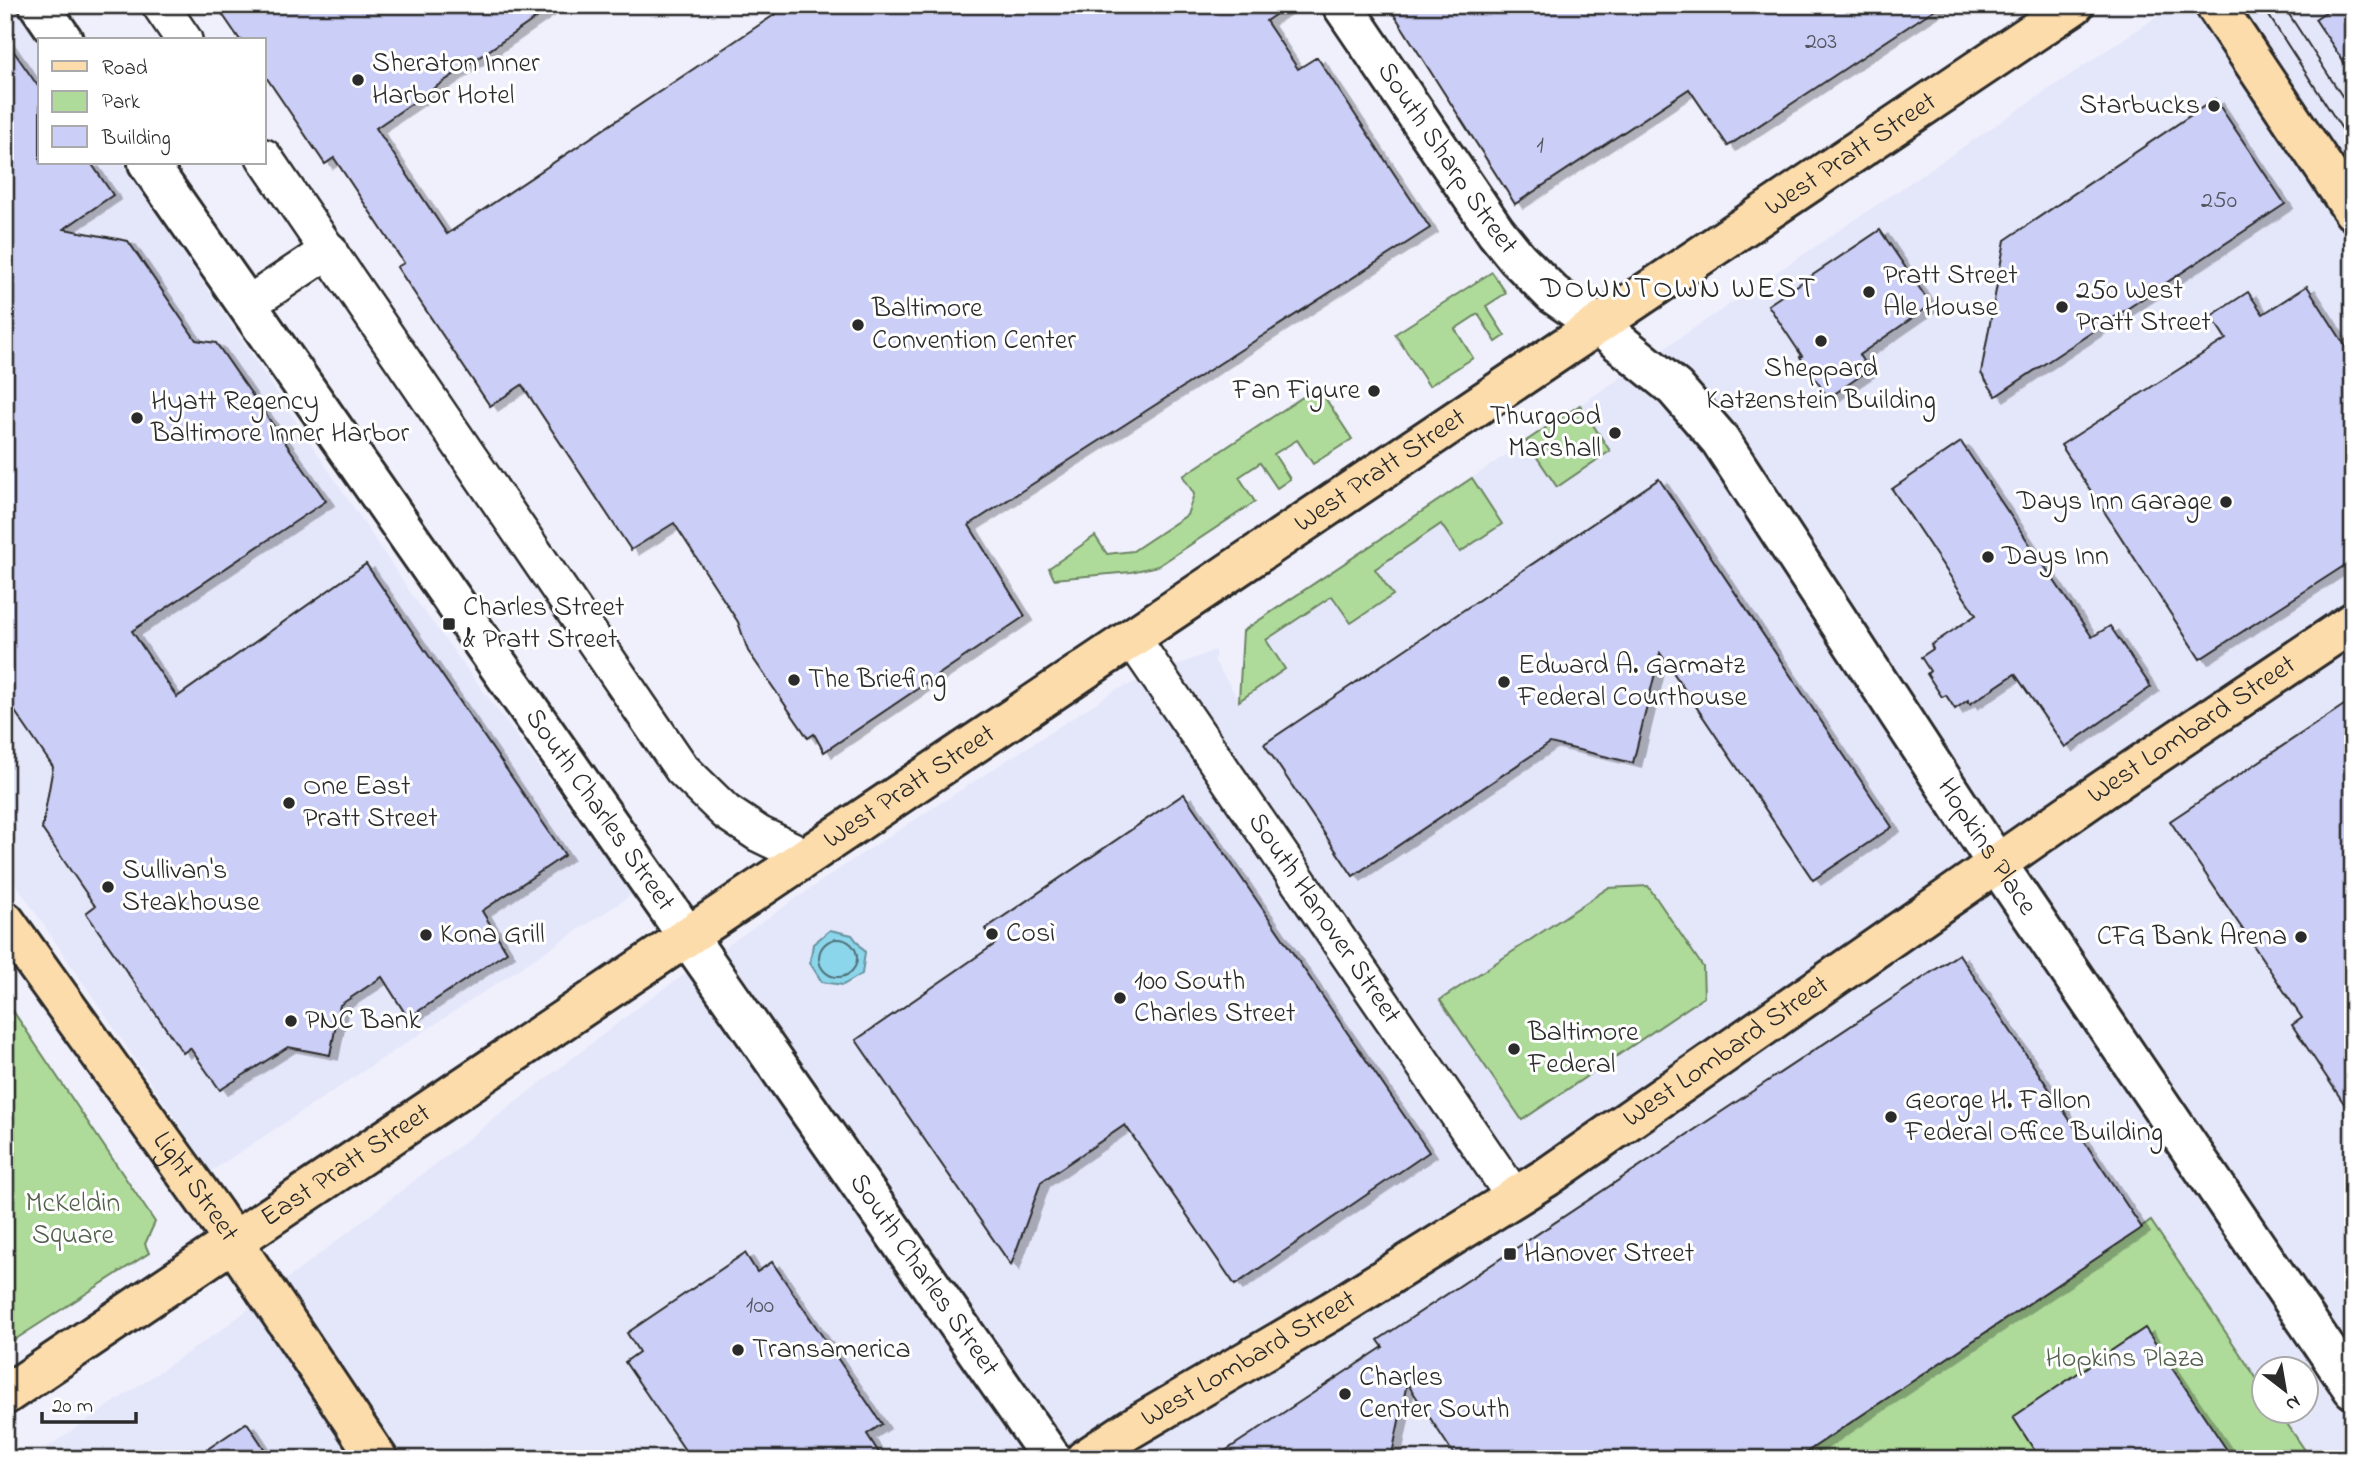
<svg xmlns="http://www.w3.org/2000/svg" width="2358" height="1464" font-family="'Indie Flower',sans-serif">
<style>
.built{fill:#e4e6fa;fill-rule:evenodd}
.green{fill:#aedb9a;stroke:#6c8362;stroke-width:2}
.water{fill:#8bd6eb;stroke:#65929e;stroke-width:2}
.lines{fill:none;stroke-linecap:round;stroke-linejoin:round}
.shore{stroke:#516f78;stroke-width:2}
.building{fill:#cbcef6;stroke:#2b2b2b;stroke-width:2;filter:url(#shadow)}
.minor-casing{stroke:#2b2b2b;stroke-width:40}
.secondary-casing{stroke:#2b2b2b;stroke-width:44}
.primary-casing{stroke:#2b2b2b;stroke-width:44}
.minor{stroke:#fff;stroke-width:35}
.secondary{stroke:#fff;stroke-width:38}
.primary{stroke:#fddcac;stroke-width:38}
.tram{stroke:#2b2b2b;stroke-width:2}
.poi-dot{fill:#2b2b2b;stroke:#fff;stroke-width:2.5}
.labels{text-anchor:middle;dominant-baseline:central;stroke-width:6;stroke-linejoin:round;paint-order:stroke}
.number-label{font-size:24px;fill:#53545e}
.poi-label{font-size:28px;fill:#2b2b2b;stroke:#fff;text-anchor:start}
.street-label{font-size:28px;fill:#2b2b2b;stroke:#fff}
.park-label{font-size:28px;fill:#52604c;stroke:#fff}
.neighbourhood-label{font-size:30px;letter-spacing:2px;fill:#2b2b2b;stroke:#fff}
</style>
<defs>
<filter id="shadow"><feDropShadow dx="8" dy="4.5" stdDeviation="0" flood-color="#0004"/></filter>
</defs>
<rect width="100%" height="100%" fill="#eff0fc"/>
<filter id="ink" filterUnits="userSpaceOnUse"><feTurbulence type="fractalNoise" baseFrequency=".0143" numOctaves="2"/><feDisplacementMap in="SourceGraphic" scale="14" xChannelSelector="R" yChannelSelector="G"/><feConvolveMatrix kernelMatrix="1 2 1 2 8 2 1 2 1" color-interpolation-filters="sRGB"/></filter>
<g filter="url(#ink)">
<g class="built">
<path d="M2174,5h179v1454h-2323l190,-128 433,-335 201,-137 262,-169 99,-40v12l24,38 27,-59 67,-45 18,27 24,-54 66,-45 19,28 41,-28 -29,-46 54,-37 31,46 53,-36 -30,-46zM2264,1370h42v42h-42z"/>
<path d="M20,10l21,30 -1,123h83l287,429 223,302 -422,277 -206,-303v-848z"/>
</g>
<g class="green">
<path d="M1492,272l14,21 -20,13 19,30 -9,6 -18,-28 -23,15 18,29 -44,28 -34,-52z"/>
<path d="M1318,387l34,52 -39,25 -16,-24 -23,14 16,25 -13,9 -17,-25 -21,14 16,25 -97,64 -27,6 -77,7 -5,-11 46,-32 12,18 26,-3 54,-36 7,-21 -11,-18z"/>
<path d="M1580,405l30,46 -53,36 -31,-46z"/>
<path d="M1472,478l30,46 -42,28 -19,-28 -66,45 18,26 -42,28 -19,-27 -66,44 19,29 -46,32 4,-70z"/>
<path d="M1648,886l55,81 1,30 -182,123 -82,-120 168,-112z"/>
<path d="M5,999l150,223 -10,22 4,9 -144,93z"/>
<path d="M2151,1221l112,167 1,24h15l32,47h-515z"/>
</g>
<path class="water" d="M830,930l22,5 13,17 -3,22 -19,11 -21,-3 -12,-19 3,-19z"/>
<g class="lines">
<circle class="shore" cx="838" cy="958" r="19"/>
</g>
<g class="building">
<path d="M216,5h339l-179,123 71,106 342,-229h500l-23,16 32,48 19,-12 113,171 -461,297 56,91 -201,136 -10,-18 -6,4 -60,-87 -10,-29 -64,-99 -43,27 -109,-165 -32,21 -93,-139 7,-4 -70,-105 -9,6 -61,-90v-34h-24z"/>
<path d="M1388,5h553l-213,141 -39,-57 -174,115z"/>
<path d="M2336,5h17v71l-38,-57z"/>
<path d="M5,39l35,50v74h51l22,32 -49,34 64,12 68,99 20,3 110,158 -194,130 20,30 25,36 189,-133 199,291 -83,56 25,41 -99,66 -26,-41 -42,28 -10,50 -42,-8 -68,43 -30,-42 -7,5 -97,-140 9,-7 -53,-77 11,-62 -48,-70z"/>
<path d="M2215,99l70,105 -289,192 -15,-23 24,-133z"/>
<path d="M1880,230l51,75 -72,50 10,15 -39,27 -3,-1 -27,-39 2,-1 -34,-51z"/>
<path d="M2307,286l46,72v202l-153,99 -139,-214 165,-106 -15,-23 37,-24 15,22z"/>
<path d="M1961,442l131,195 18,-11 41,61 -86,60 -50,-73 -45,30 -2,-4 -13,9 -9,-14 -4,2 -15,-23 3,-3 -9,-14 12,-8 -2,-4 45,-30 -84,-126z"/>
<path d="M1659,479l233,348 -79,53 -153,-227 -27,110 -83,-20 -197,133 -89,-132z"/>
<path d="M2353,699v418l-61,-92 10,-7 -132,-197z"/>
<path d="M1184,794l245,358 -194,133 -110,-160 -84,57 -30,83 -155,-225 139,-96 -10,-15z"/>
<path d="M1959,954l183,274 -346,231h-339l-50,-76 -16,76h-178l170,-112 -5,-7z"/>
<path d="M745,1253l12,19 15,-10 110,162 -15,10 16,25h-192l-66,-97 14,-10 -12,-19z"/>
<path d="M2145,1328l88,131h-193l-27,-42z"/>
<path d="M246,1423l2,1 23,35h-78z"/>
</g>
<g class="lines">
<g class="minor-casing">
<g id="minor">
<path d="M160,5l24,35"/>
<path d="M264,157l418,612 44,43 33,22 48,23"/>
<path d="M247,305l82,-55"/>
<path id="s1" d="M1132,638l383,560"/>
</g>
</g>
<g class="secondary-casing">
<g id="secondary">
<path d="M39,5l24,35"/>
<path id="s2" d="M1342,5l154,227 22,27 35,35 45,31 77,63 45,52 277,424 356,525"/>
<path id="s3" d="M148,163l904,1296"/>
</g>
</g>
<g class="primary-casing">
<g id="primary">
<path d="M2215,5l138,206"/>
<path id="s4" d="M5,921l209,292 164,246"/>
<path id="s5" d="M5,1395l2069,-1390"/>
<path id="s6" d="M1085,1459l45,-30 202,-118 215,-134 556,-387 250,-168"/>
</g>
</g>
<use href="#minor" class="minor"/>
<use href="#secondary" class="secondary"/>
<use href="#primary" class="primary"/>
<g class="tram">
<path d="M2262,5l91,141"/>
<path d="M2283,5l70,108"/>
</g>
</g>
</g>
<g class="poi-dot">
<circle cx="358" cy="80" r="7"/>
<circle cx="2214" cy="106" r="7"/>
<circle cx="1869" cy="292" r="7"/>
<circle cx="2062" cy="307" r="7"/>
<circle cx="858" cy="325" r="7"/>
<circle cx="1821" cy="341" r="7"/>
<circle cx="1374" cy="391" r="7"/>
<circle cx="137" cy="418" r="7"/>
<circle cx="1615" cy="433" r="7"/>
<circle cx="2226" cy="502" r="7"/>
<circle cx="1988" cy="557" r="7"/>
<rect x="442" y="617" width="14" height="14" rx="3.5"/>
<circle cx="794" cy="680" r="7"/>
<circle cx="1504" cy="682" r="7"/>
<circle cx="289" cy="803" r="7"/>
<circle cx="108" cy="887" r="7"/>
<circle cx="992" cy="934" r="7"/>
<circle cx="426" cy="935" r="7"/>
<circle cx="2301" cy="937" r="7"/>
<circle cx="1120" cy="998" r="7"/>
<circle cx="291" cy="1021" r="7"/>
<circle cx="1514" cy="1049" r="7"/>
<circle cx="1891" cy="1117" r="7"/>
<rect x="1503" y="1247" width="14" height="14" rx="3.5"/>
<circle cx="738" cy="1350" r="7"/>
<circle cx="1345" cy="1394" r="7"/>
</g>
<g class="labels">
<g class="number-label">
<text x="1821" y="42">203</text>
<text x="1540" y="146">1</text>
<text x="2219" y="201">250</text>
<text x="760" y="1306">100</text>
</g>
<g class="poi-label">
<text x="372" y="64">Sheraton Inner<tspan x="372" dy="32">Harbor Hotel</tspan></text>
<text x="2200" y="106" text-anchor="end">Starbucks</text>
<text x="1883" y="276">Pratt Street<tspan x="1883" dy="32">Ale House</tspan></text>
<text x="2076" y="291">250 West<tspan x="2076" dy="32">Pratt Street</tspan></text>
<text x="872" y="309">Baltimore<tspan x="872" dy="32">Convention Center</tspan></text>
<text x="1821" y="369" text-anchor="middle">Sheppard<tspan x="1821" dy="32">Katzenstein Building</tspan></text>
<text x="1360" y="391" text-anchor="end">Fan Figure</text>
<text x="151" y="402">Hyatt Regency<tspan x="151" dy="32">Baltimore Inner Harbor</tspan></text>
<text x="1601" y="417" text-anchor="end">Thurgood<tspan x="1601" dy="32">Marshall</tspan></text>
<text x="2212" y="502" text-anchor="end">Days Inn Garage</text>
<text x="2002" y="557">Days Inn</text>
<text x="463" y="608">Charles Street<tspan x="463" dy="32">&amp; Pratt Street</tspan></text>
<text x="1518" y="666">Edward A. Garmatz<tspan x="1518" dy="32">Federal Courthouse</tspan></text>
<text x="808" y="680">The Briefing</text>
<text x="303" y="787">One East<tspan x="303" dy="32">Pratt Street</tspan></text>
<text x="122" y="871">Sullivan's<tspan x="122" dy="32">Steakhouse</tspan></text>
<text x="1006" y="934">Così</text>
<text x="440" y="935">Kona Grill</text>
<text x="2287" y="937" text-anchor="end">CFG Bank Arena</text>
<text x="1134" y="982">100 South<tspan x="1134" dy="32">Charles Street</tspan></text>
<text x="305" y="1021">PNC Bank</text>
<text x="1528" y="1033">Baltimore<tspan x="1528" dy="32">Federal</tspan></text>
<text x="1905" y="1101">George H. Fallon<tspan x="1905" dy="32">Federal Office Building</tspan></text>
<text x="1524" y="1254">Hanover Street</text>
<text x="752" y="1350">Transamerica</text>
<text x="1359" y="1378">Charles<tspan x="1359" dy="32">Center South</tspan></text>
</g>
<g class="street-label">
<text stroke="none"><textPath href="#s5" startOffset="2224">West Pratt Street</textPath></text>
<text stroke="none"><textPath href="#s2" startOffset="186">South Sharp Street</textPath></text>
<text stroke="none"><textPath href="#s5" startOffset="1657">West Pratt Street</textPath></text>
<text stroke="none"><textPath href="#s6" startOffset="1326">West Lombard Street</textPath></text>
<text stroke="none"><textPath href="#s5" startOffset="1090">West Pratt Street</textPath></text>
<text stroke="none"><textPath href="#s3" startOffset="789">South Charles Street</textPath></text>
<text stroke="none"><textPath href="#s2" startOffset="1068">Hopkins Place</textPath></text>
<text stroke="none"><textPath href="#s1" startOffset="340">South Hanover Street</textPath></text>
<text stroke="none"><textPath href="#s6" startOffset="760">West Lombard Street</textPath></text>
<text stroke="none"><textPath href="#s5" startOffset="411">East Pratt Street</textPath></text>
<text stroke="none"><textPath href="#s4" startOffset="327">Light Street</textPath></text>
<text stroke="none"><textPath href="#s3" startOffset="1356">South Charles Street</textPath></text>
<text stroke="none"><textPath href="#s6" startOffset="192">West Lombard Street</textPath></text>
</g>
<g class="park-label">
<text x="73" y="1204">McKeldin<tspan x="73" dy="32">Square</tspan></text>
<text x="2125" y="1359">Hopkins Plaza</text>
</g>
<g class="neighbourhood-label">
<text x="1679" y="290">DOWNTOWN WEST</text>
</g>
</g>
<rect width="2358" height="1464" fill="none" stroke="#fff" stroke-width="28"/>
<rect x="14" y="14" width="2330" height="1436" fill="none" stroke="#2b2b2b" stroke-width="2.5" filter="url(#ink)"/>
<rect x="38" y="38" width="228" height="126" fill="#ffffff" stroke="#aaaaaa" stroke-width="2"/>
<rect x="52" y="61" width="35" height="10" fill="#fddcac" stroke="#aaaaaa" stroke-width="2"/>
<text x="102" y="74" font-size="21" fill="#2b2b2b">Road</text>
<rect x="52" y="91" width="35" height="21" fill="#aedb9a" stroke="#aaaaaa" stroke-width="2"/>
<text x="102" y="108" font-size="21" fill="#2b2b2b">Park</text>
<rect x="52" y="126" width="35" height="21" fill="#cbcef6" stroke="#aaaaaa" stroke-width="2"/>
<text x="102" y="144" font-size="21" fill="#2b2b2b">Building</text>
<g transform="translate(2285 1390) rotate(149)"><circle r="33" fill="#ffffff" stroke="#aaaaaa" stroke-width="2"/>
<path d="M0-5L12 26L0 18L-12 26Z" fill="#2b2b2b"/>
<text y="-10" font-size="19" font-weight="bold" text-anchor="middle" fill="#2b2b2b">N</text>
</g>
<path d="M42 1412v10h94v-10" fill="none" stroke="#2b2b2b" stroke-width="3.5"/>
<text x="52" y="1412" font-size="21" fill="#2b2b2b" stroke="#ffffff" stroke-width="5" paint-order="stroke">20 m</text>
</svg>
